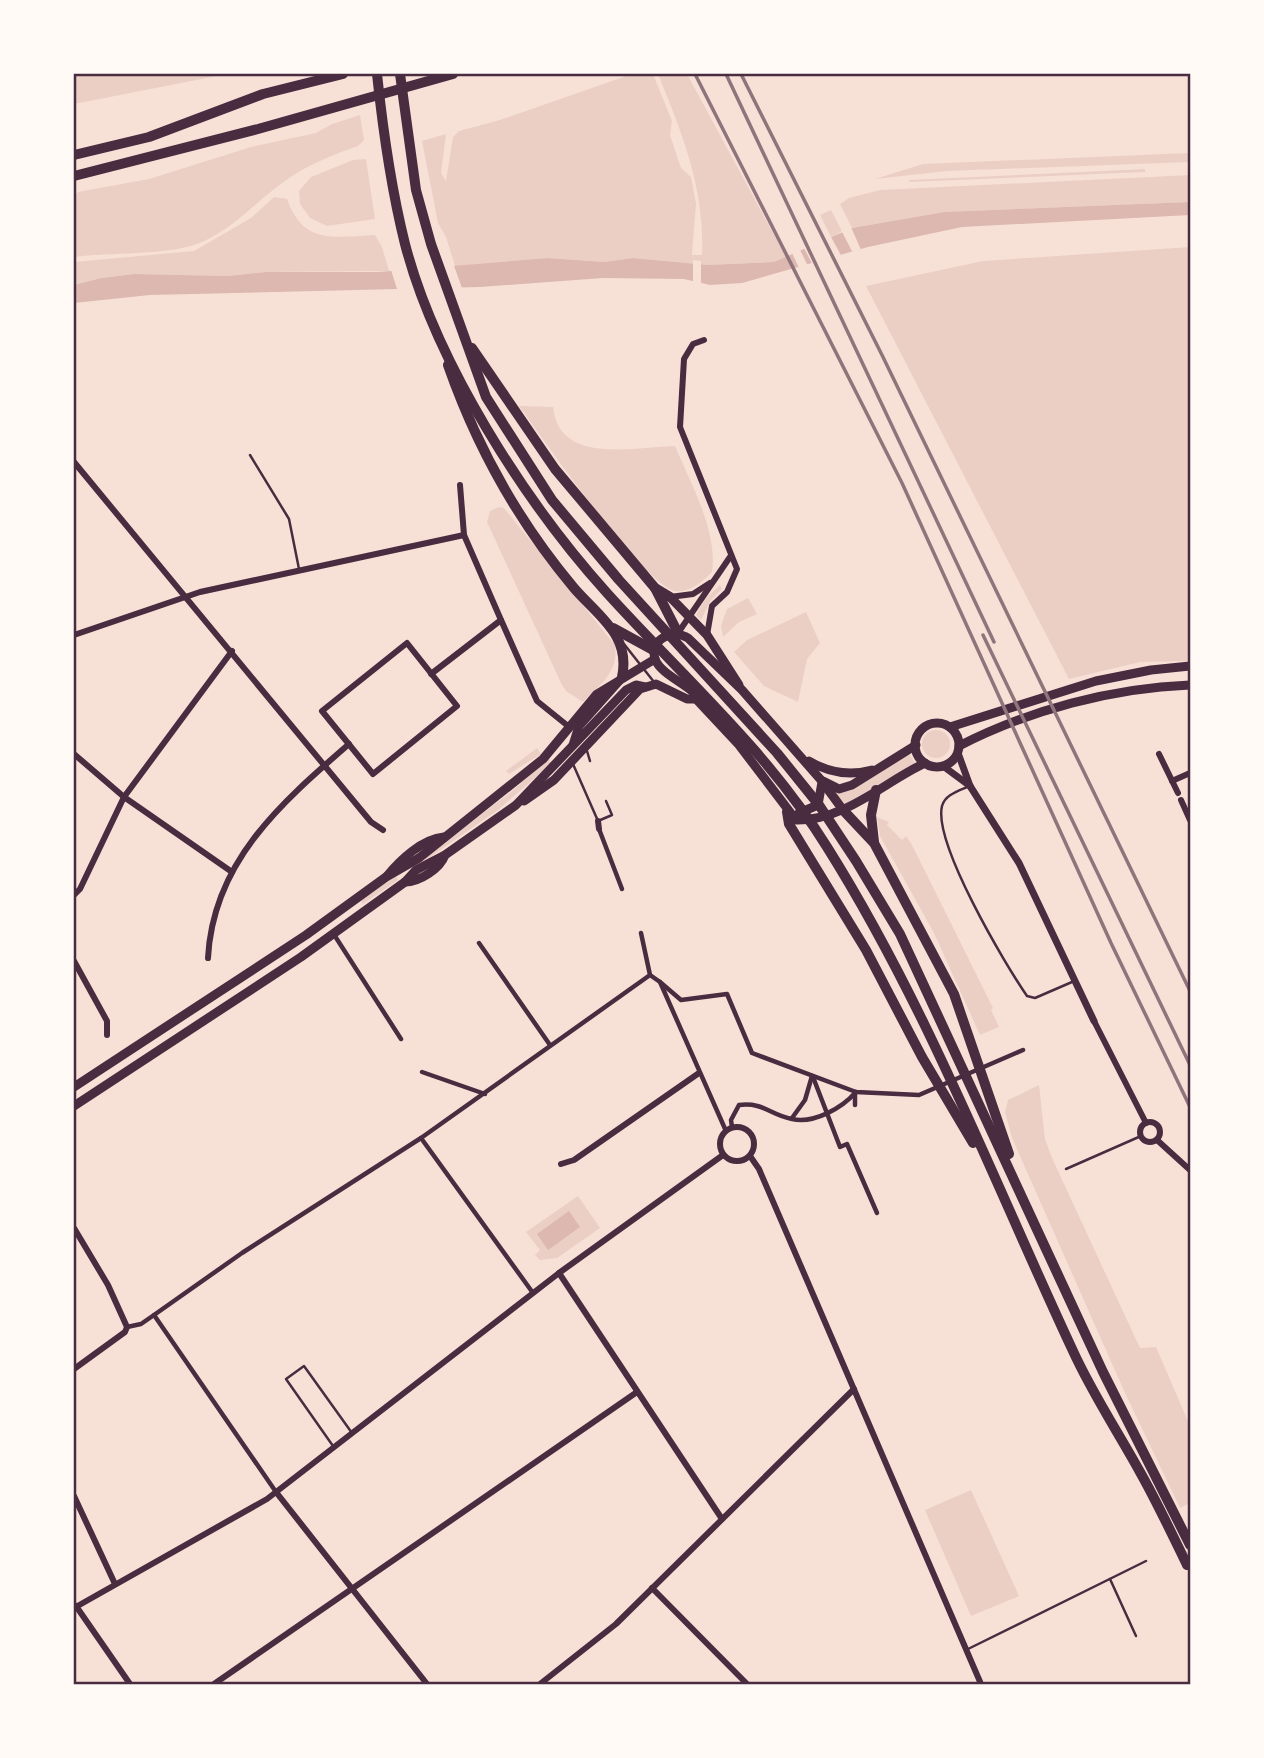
<svg xmlns="http://www.w3.org/2000/svg" width="1264" height="1758" font-family="'DejaVu Sans',sans-serif">
<style>
.green{fill:#ebcfc5}
.water{fill:#dcb8b0}
.pier{fill:#f7e1d7}
.lines{fill:none;stroke-linecap:round;stroke-linejoin:round}
.service{stroke:#4a2c40;stroke-width:2.5}
.pedestrian{stroke:#4a2c40;stroke-width:4.5}
.minor{stroke:#4a2c40;stroke-width:6}
.tertiary{stroke:#4a2c40;stroke-width:7}
.secondary{stroke:#4a2c40;stroke-width:9}
.trunk{stroke:#4a2c40;stroke-width:10}
.motorway{stroke:#4a2c40;stroke-width:10}
.rail{stroke:#8f747c;stroke-width:3.5}
.neatline{fill:none;stroke:#4a2c40;stroke-width:2.5}
</style>
<rect width="100%" height="100%" fill="#f7e1d7"/>
<g class="green">
<path d="M74,74h153l-153,30z"/>
<path d="M632,74h21l19,47 -2,14 11,33 10,9 5,27 -4,51h10c3,-66 -20,-122 -44,-181h29l99,183 -12,5 -66,3 -75,-7 -29,4 -56,-4 -93,8 -9,-29 -8,-14 -16,-82 24,-7 -5,39 5,8 7,-44 6,-6 41,-11z"/>
<path d="M360,115l4,25 -6,6c-26,9 -51,19 -73,35 -29,20 -49,46 -83,61 -32,14 -92,10 -128,15v-60l4,-5 71,-13 102,-32 65,-14 16,-9z"/>
<path d="M1190,153v9l-243,9 -72,8 48,-15z"/>
<path d="M366,159l9,60 -48,7 -17,-8 -10,-14 -1,-13 12,-14 42,-17z"/>
<path d="M1145,169v3l-236,10v-2z"/>
<path d="M1190,175v27l-246,10 -92,16 -12,-24 9,-6 31,-8z"/>
<path d="M274,197l13,2c16,46 47,38 88,36l7,12 7,24 -123,1 -38,4 -94,-2 -33,4 -27,7v-23l120,-11 57,-33z"/>
<path d="M831,210l11,21 -11,6 -11,-22z"/>
<path d="M1190,247v414l-50,1 -71,17 -203,-393 117,-25z"/>
<path d="M519,406l34,1c6,58 79,40 122,39 16,38 43,86 37,126 -10,10 -22,21 -37,19 -30,-5 -134,-155 -156,-185z"/>
<path d="M499,507l5,1 111,137c4,27 -14,39 -32,57l-17,-11 -5,-8 -74,-161 3,-11z"/>
<path d="M720,585l2,4 -11,11 -10,20 -5,-5 10,-17z"/>
<path d="M748,598l9,16 -18,8 -16,15 -2,-11 6,-17z"/>
<path d="M806,612l14,31 -13,16 -9,43 -34,-16 -30,-34 13,-12z"/>
<circle cx="936" cy="744" r="14"/>
<path d="M537,748l4,6 -32,20 -3,-3z"/>
<path d="M909,754l6,9 -70,41 -9,-9 16,-6z"/>
<path d="M549,758l2,6 -53,46 -72,50 -1,-3 86,-65z"/>
<path d="M877,817l12,5 -2,3 15,15 4,-4 6,9 81,163 -2,2 8,17 -19,8 -46,-102 -54,-97z"/>
<path d="M396,876l2,4 -35,24 -2,-4z"/>
<path d="M1039,1085l6,54 7,19 88,190 16,-1 34,79v77l-10,5 -55,-115 -113,-255 -7,-26 3,-12z"/>
<path d="M578,1196l22,32 -43,30 -17,2 -5,-5 5,-5 -14,-18z"/>
<path d="M971,1490l48,106 -48,20 -46,-106z"/>
</g>
<g class="water">
<path d="M1190,202v13l-228,12 -94,20 -126,36 -32,2 -26,-6 -81,-1 -123,9 -330,8 -76,8v-18l27,-7 33,-4 94,2 38,-4h112l170,-14 56,4 29,-4 75,7 66,-3 78,-34 92,-16z"/>
<path d="M569,1211l11,16 -32,23 -11,-16z"/>
</g>
<g class="pier">
<path d="M850,225l12,27 -8,3 -13,-25z"/>
<path d="M830,235l13,24 -29,8 -11,-21z"/>
<path d="M799,248l10,20 -9,2 -9,-19z"/>
<path d="M693,260l8,1v26l-8,-2z"/>
<path d="M453,263l10,28 -65,1 -8,-25z"/>
</g>
<g class="lines">
<g class="service">
<path d="M250,455l39,64 10,50"/>
<path d="M624,644l30,38"/>
<path d="M587,751l3,10"/>
<path d="M573,764l25,57 14,-6 -6,-14"/>
<path d="M967,787c-9,4 -22,8 -25,19 -9,37 63,158 85,190l8,2 37,-16"/>
<path d="M1066,1169l75,-33"/>
<path d="M333,1446l-47,-67 18,-13 48,67"/>
<path d="M1110,1579l26,57"/>
<path d="M966,1650l180,-89"/>
</g>
<g class="pedestrian">
<path d="M599,829l23,60"/>
<path d="M333,933l68,106"/>
<path d="M479,943l71,102"/>
<path d="M650,975l10,7 66,149"/>
<path d="M660,982l21,18 46,-6 25,59 104,39 63,3 104,-45"/>
<path d="M422,1072l63,22"/>
<path d="M813,1077l27,70 7,-3 30,69"/>
<path d="M855,1105v-12"/>
<path d="M792,1118l13,-18 7,-24"/>
<path d="M732,1127l-1,-7 8,-15c25,-3 31,10 53,14 22,5 50,-11 64,-27"/>
<path d="M421,1138l112,155"/>
<path d="M154,1315l88,-62 179,-115 229,-163 -9,-42"/>
<path d="M127,1327l14,-3 13,-9 122,177"/>
</g>
<g class="minor">
<path d="M704,340l-11,4 -9,15 -4,68 57,142 -10,23 -15,14 -5,29"/>
<path d="M74,462l297,360 12,8"/>
<path d="M460,485l4,50 37,85 36,81 31,25"/>
<path d="M670,597l23,-3 17,-11"/>
<path d="M678,633l52,-76"/>
<path d="M74,635l126,-43 264,-57"/>
<path d="M407,643l50,63 -84,68 -51,-63z"/>
<path d="M431,674l70,-54"/>
<path d="M74,754l50,43 108,75"/>
<path d="M1159,754l19,39"/>
<path d="M1172,781l18,-8"/>
<path d="M1181,800l9,20"/>
<path d="M598,821l1,8"/>
<path d="M74,895l6,-6 44,-92 108,-146"/>
<path d="M208,958c5,-96 73,-155 141,-214"/>
<path d="M74,961l33,60v14"/>
<path d="M1094,1021l52,102"/>
<circle cx="1150" cy="1132" r="10"/>
<circle cx="737" cy="1144" r="17"/>
<path d="M1157,1140l33,30"/>
<path d="M750,1156l9,13 222,515"/>
<path d="M561,1164l13,-4 125,-87"/>
<path d="M74,1228l34,57 19,42 -2,5 -51,37"/>
<path d="M559,1273l163,246"/>
<path d="M276,1492l151,192"/>
<path d="M74,1496l41,88"/>
<path d="M652,1588l95,96"/>
<path d="M76,1606l54,78"/>
<path d="M74,1608l193,-109 292,-226 164,-118"/>
<path d="M214,1684l423,-292"/>
<path d="M540,1684l76,-60 238,-235"/>
</g>
<g class="tertiary">
<path d="M958,753l12,33 49,77 75,158"/>
<path d="M943,766l27,20"/>
</g>
<g class="secondary">
<path d="M670,597l37,38 32,50"/>
<circle cx="937" cy="745" r="22"/>
<path d="M950,727l146,-46 55,-11 39,-4"/>
<path d="M573,745l6,-19 40,-45"/>
<path d="M959,746c70,-36 153,-58 231,-61"/>
<path d="M809,761c20,12 41,15 63,9"/>
<path d="M823,781l16,8 13,-4 64,-40"/>
<path d="M524,801l30,-21 86,-91 16,-5 31,15h9"/>
<path d="M843,810l-22,-30 -79,-90 -54,-52c-14,-9 -39,0 -33,21 5,14 29,24 39,34l2,6 43,46 57,75c48,1 87,-37 129,-57"/>
<path d="M799,813l19,-8 4,-23"/>
<path d="M387,876c13,-16 35,-37 57,-39"/>
<path d="M405,882c14,0 35,-13 40,-27"/>
<path d="M74,1087l232,-152 80,-58 33,-19 124,-99 54,-65 58,-35"/>
<path d="M74,1106l227,-149 104,-75 11,-12 29,-15 71,-50 110,-115 10,-5 9,2"/>
</g>
<g class="trunk">
<path d="M377,74c6,57 14,114 28,170 31,119 120,258 202,349 75,83 160,157 220,254 100,159 167,335 246,504 19,42 45,81 67,121 17,30 32,62 47,93"/>
<path d="M400,74l16,116 15,54 55,153 66,103 67,80 158,173 42,52 37,56 44,73 203,438 87,173"/>
<path d="M472,348l83,121 100,119 15,9"/>
<path d="M448,365c29,83 69,155 126,223 24,28 57,47 48,89"/>
<path d="M655,588l23,45"/>
<path d="M613,628l42,23"/>
<path d="M843,810l31,33 80,151 55,160"/>
<path d="M787,812l2,12 77,126 56,107 51,86"/>
<path d="M874,842l-3,-27 5,-25"/>
</g>
<g class="motorway">
<path d="M74,155l75,-18 114,-43 80,-20"/>
<path d="M74,176l184,-47 195,-55"/>
</g>
<g class="rail">
<path d="M695,74l207,409 209,460 79,164"/>
<path d="M726,74l268,568"/>
<path d="M741,74l141,281 308,636"/>
<path d="M983,635l207,430"/>
</g>
</g>
<rect width="1264" height="1758" fill="none" stroke="#fffaf5" stroke-width="150"/>
<rect x="75" y="75" width="1114" height="1608" class="neatline"/>
</svg>
